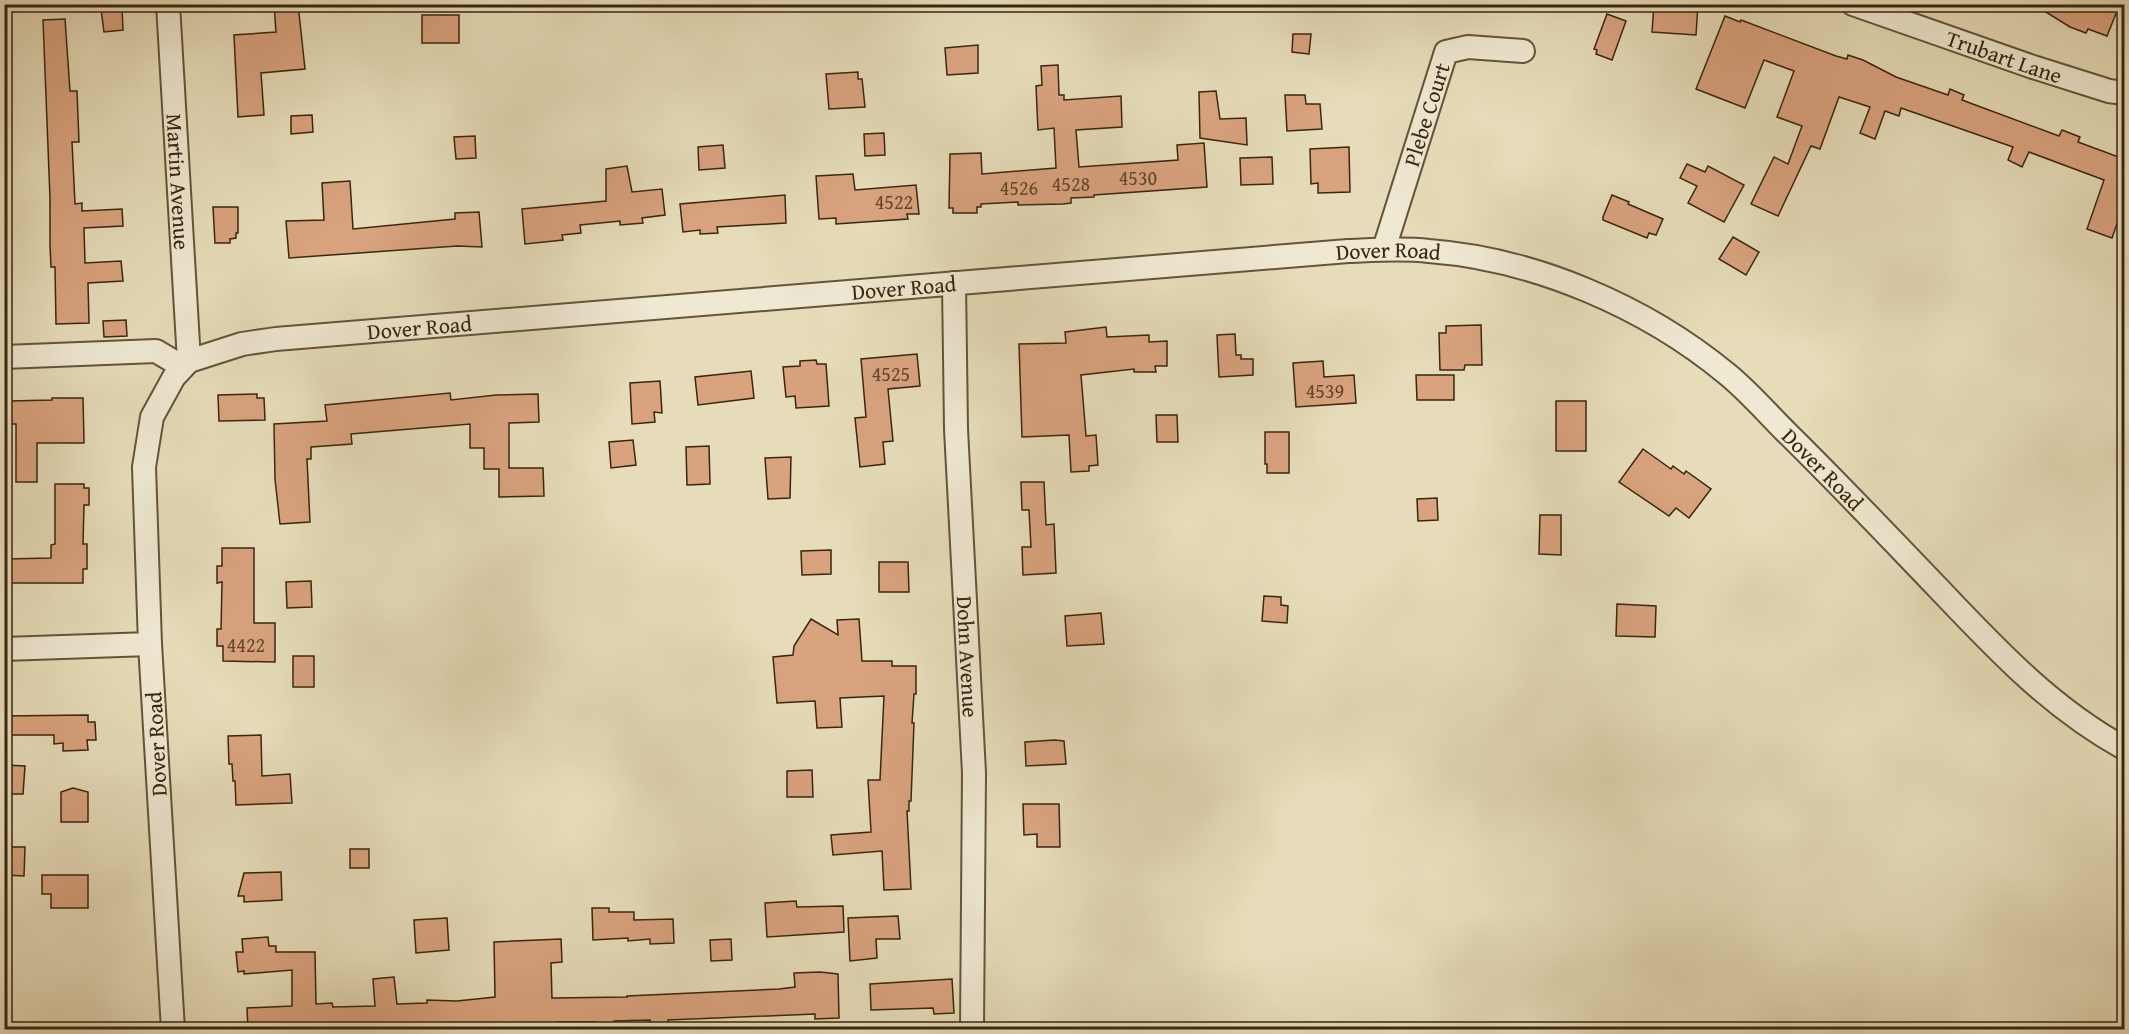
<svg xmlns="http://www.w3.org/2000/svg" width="2129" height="1034" font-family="'Gentium Book Plus',serif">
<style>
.building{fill:#d9a37f;stroke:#39260f;stroke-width:1.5}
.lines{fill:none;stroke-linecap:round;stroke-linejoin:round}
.minor-casing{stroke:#64543a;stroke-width:26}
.minor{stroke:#efe8d2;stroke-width:22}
.labels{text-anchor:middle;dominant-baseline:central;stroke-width:4.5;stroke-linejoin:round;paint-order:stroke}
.number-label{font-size:20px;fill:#61452b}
.street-label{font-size:22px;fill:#39260f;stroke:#efe8d2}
</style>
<rect width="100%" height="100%" fill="#e6dcb9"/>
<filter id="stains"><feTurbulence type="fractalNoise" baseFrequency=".00333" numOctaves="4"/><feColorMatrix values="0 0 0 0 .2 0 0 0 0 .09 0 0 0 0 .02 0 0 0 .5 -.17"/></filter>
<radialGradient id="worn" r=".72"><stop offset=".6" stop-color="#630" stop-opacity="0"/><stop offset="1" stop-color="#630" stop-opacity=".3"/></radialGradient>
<g class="building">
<path d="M274,4h24l7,65 -44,4 3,42 -26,2 -4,-82 42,-3z"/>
<path d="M1654,4h44l-2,31 -44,-3z"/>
<path d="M2033,4h66l18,7 -10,25 -19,-7 -2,4 -16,-6z"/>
<path d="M122,8l1,22 -19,2 -3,-23z"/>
<path d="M1607,14l19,7 -14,39 -16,-6 1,-4 -3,-1z"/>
<rect x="422" y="15" width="37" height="28"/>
<path d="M1725,16l15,6 1,-2 95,36 11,3 1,-4 15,5 33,17 52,18 2,-6 14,6 -2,5 97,36 3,-6 18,7 -2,5 46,17v45l-12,34 -25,-9 17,-49 -75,-28 -7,15 -14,-7 5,-13 -112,-39 -2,8 -14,-5 -10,28 -15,-6 10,-26 -31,-10 -19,52 -9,-3 -33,70 -27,-12 23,-47 14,7 14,-38 -25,-9 17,-46 -30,-11 -19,48 -49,-19z"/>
<path d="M65,19l5,72h7l2,51h-7l3,62 7,-1v8l40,-2 1,17 -39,2 1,35 36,-2 2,20 -35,2 1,40 -33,1 -1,-57h-4l-1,-22v-47l-7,-178z"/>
<path d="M1293,34h18l-2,20 -17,-2z"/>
<path d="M978,45v28l-31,2 -2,-27z"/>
<path d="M1058,65l1,30h5v5l57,-4 1,31 -46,3 3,37 99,-7 -1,-15 27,-2 3,44 -113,8v2l-23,1v5l-8,1 -45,1v-3l-37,2v3h-4v6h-24v-5h-4l1,-54 31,-1 1,21 74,-6 -2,-40 -16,2 -2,-44 6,-1 -1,-19z"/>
<path d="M858,72v7h4l3,28 -36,2 -3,-35z"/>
<path d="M1216,91l4,28 26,-1 1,27 -47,-7 -1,-46z"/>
<path d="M1285,95h20l1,9h14l2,25 -35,2z"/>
<path d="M312,115l1,17 -22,2v-18z"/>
<path d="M884,133l1,22 -20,1 -1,-22z"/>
<path d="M475,136l1,22 -20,1 -2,-22z"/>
<path d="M723,145l2,23 -26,2 -1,-23z"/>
<path d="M1349,147l1,45 -32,1v-10l-7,1 -1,-35z"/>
<path d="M1272,157l1,27 -32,1 -1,-27z"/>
<path d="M1687,164l18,8 3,-6 36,19 -20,37 -36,-19 9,-17 -17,-8z"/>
<path d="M627,166l5,26 30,-3 3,26 -23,3 1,5 -23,2v-4l-40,4 1,8 -19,2 1,5 -38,4 -3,-35 84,-8v-32z"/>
<path d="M853,174l2,16 61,-5 3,29h-12l1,5 -72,5v-6l-17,1 -3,-43z"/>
<path d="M350,181l3,48 102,-10v-6l24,-1 3,35 -25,-1 -168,12 -3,-37 38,-1 -2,-37z"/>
<path d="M785,195l1,28 -69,4 1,6 -18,1v-4l-17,2 -3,-28z"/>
<path d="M1612,195l17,7 -1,2 35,15 -7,16 -7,-2 -2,5 -44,-18v-3z"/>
<path d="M213,207h25v26h-2v5l-6,1v4h-15z"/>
<path d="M1733,237l26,15 -13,23 -27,-16z"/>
<path d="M126,320l1,16 -23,1 -1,-16z"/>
<path d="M1481,325l1,40h-17l-1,5h-24l-1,-37h7v-7z"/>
<path d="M1106,327l1,10 42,-2v7l18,-1v25h-12l1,6h-22v-3l-53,6 5,61 10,-1 2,30 -9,1v5l-18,1 -2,-37 -47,2 -3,-93 47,-1 -1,-11z"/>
<path d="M1235,334l1,21h5v4h12v16l-34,2 -2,-42z"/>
<path d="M917,354l3,32 -32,3 5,52 -10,1 2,22 -25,3 -5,-49 11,-1 -5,-58z"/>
<path d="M816,360l1,4h9l3,42 -33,2 -1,-12 -9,1 -3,-30 17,-1v-5z"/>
<path d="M1323,361l1,16 30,-2 2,28 -60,4 -3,-44z"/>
<path d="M751,371l3,27 -56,7 -3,-28z"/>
<path d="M1416,375h38v25h-37z"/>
<path d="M660,381l2,32 -8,-1 1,10 -23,2 -2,-41z"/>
<path d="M450,393l1,7 45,-5 42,-1 1,28 -30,1v45h34l1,28 -45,1v-28h-15v-21h-14v-24l-119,10 1,10 -41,3v12h-4l3,63 -30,2 -5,-45 -1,-55 53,-3 -2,-16z"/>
<path d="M257,394v4h7l1,22 -46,1 -1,-26z"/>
<path d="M52,398h31l1,45h-47v39h-21v-58h-6v-23l42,-1z"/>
<rect x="1556" y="401" width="30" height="50"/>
<path d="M1156,415h21l1,27h-21z"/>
<path d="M1265,432h24v41h-22v-9h-2z"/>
<path d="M633,440l3,25 -25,3 -2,-26z"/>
<path d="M709,446l1,38 -23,1 -1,-38z"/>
<path d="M1643,449l28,20 2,-3 11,8 2,-3 25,18 -22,29 -13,-10 -7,8 -50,-34z"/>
<path d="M791,457l-1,41 -22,1 -3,-41z"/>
<path d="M1021,482h23l2,43 8,-1 2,49 -33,2 -1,-28h9l-2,-37h-7z"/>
<path d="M55,484h29v4h5v17h-5l-1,39h4v25h-4v14h-79v-24l47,-1v-13l4,-1z"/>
<path d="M1437,498l1,22 -20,1 -1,-22z"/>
<path d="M1540,515h21v40l-22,-1z"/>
<path d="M222,548h32v75h21v39l-52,-1v-15h-6v-17h4l1,-47 -5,1v-17h5z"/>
<path d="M831,550v24l-29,1 -1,-24z"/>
<path d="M879,562h29l1,30h-30z"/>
<path d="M311,581l1,26 -25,1 -1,-26z"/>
<path d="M1264,596l17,1v8l7,1 -1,17 -25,-2z"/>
<path d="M1617,604l39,2 -1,31 -39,-1z"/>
<path d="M1101,613l3,31 -37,2 -2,-30z"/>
<path d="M811,619l27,16 -1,-15 22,-1 3,42h30v5h24v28h-2l-2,29h2l-3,78h-2v10h-2l4,78 -27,1 -2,-39 -49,4 -2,-20 40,-3 -3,-52h12l4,-84 -44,2 2,29 -25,1 -2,-27 -38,2 -4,-46 20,-2 1,-9z"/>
<rect x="293" y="656" width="21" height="31"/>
<path d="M88,715v7h7l1,18h-9l1,10 -25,1v-8l-9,1v-9h-50v-19z"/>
<path d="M261,735l1,41 28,-2 2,29 -56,2 -1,-24h-2l-1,-17h-3l-1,-28z"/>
<path d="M1054,740l10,1 2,23 -40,2 -1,-24z"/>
<path d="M4,765l21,1 -2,28h-19z"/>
<path d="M812,770l1,27h-26v-26z"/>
<path d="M73,788l15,4v30h-27v-30z"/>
<path d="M1023,804h36l1,43h-23v-13l-13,1z"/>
<path d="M4,847h21l-1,29 -20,-1z"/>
<rect x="350" y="849" width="19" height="19"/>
<path d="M281,872l1,28 -38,2v-6h-6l6,-23z"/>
<path d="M42,875h46v33h-37v-14h-9z"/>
<path d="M796,901l1,6 46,-1 1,26 -77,5 -2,-34z"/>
<path d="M592,908h17v4h25v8l39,-1 1,24 -24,1v-5l-22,2v-3l-35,2z"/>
<path d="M898,916l2,23h-24l1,19 -27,3 -2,-43z"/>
<path d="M447,918l2,32 -33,3 -2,-33z"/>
<path d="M268,937l1,9h7v6h39l1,52 16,-1 1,4 42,-1 -2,-27 21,-2 3,27 30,-1v-3l30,1 38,-4 -1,-55 67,-3 1,23 -11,1 1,35 75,-1v-1l152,-7 16,-2 -1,-14 26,-1 18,2 1,44 -24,1v-5l-147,6v3l-18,1v-4l-36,1v6h-19v-5h-38v7h-23v-4l-52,4v-4l-39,1 1,3h-196l-1,-21 45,-2v-36l-48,4v-3l-6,1 -2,-20h7l-1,-13z"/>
<path d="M731,939l1,21 -21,1 -1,-21z"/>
<path d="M952,979l2,34 -20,1 -1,-6 -62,2 -1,-26z"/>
</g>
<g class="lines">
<g class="minor-casing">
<g id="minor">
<path id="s1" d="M168,4l21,357"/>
<path id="s2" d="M1853,4l180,63 76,24 15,2"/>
<path id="s3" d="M1384,249l62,-197 22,-5 55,4"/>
<path id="s4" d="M954,283l2,146 18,344 -2,257"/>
<path d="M4,357l152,-6 27,16"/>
<path d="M4,649l146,-5"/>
<path id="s5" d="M173,1030l-23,-386 -6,-177 8,-50 22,-40 15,-16 53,-17 34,-5 1072,-88c27,-1 54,-3 81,0 106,8 217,56 298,123 21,17 39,38 58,57 53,52 103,105 154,158 57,60 112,119 185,159"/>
</g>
</g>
<use href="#minor" class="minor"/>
</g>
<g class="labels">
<g class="number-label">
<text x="1138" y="177">4530</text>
<text x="1071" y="183">4528</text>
<text x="1019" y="187">4526</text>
<text x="894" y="201">4522</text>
<text x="891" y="373">4525</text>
<text x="1325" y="390">4539</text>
<text x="246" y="644">4422</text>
</g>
<g class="street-label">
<text stroke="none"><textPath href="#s2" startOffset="160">Trubart Lane</textPath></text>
<text stroke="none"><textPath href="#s3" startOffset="141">Plebe Court</textPath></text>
<text stroke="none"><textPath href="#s1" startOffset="178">Martin Avenue</textPath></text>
<text stroke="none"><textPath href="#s5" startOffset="1888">Dover Road</textPath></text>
<text stroke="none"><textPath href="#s5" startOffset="1402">Dover Road</textPath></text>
<text stroke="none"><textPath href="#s5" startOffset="916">Dover Road</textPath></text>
<text stroke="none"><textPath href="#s5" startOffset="2391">Dover Road</textPath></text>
<text stroke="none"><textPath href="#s4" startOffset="374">Dohn Avenue</textPath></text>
<text transform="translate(156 744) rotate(-93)">Dover Road</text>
</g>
</g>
<rect width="2129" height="1034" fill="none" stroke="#e6dcb9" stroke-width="24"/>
<rect x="6" y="6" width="2117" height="1022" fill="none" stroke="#39260f" stroke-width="3"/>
<rect x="12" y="12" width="2105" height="1010" fill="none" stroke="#39260f" stroke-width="1.5"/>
<rect width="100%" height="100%" filter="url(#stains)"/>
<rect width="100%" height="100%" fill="url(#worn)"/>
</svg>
